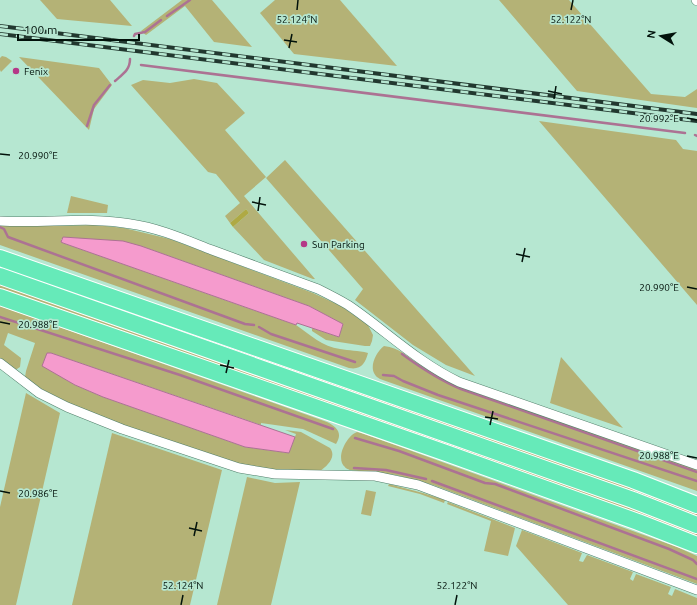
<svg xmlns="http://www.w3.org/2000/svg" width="697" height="605" font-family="Ubuntu,sans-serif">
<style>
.green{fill:#b4b276}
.forest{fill:#afa944}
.water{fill:#f59bcd;stroke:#ac7293}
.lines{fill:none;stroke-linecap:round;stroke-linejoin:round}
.stream{stroke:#ac7293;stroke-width:2.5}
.street-casing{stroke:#507e6a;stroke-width:10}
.highway-casing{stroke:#fff;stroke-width:18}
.street{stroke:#fff;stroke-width:9}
.highway{stroke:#66eab9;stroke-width:16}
.rail-casing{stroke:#22382f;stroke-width:4}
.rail{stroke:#b6e7d1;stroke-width:2.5;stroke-dasharray:8;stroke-linecap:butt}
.ticks{fill:none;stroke:#02120b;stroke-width:1.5}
.poi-dot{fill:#b53887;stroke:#b6e7d1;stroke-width:1.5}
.labels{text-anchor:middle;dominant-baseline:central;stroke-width:3.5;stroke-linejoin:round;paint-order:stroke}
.poi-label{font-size:10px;fill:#02120b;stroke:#b6e7d1;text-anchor:start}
.ticks-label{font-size:10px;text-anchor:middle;fill:#02120b;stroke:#b6e7d1;stroke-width:3.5;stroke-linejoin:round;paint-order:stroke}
</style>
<rect width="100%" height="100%" fill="#b6e7d1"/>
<g class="green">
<path d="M40,0h70l22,26 -75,-7z"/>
<path d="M182,0h30l40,47 -38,-5 -29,-36 -39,29 -5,-4z"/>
<path d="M275,0h65l57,66 -103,-12 -34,-41z"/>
<path d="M499,0h70l82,94 34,3 12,-8v19l-120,-17z"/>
<path d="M2,56l4,1 6,4 -11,11 -1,-2v-12z"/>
<path d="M19,57l80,11 13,17 -18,24 -5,21z"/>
<path d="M194,79l23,4 28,30 -20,17 41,47 -22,19 71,83h-2l-49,-19 -31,-33 16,-14 -3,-4 -16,14 -5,-7 15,-13 -24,-29 -8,-2 -77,-87 12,-5 27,3z"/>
<path d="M539,121l137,19 7,9 14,2v154z"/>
<path d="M285,160l190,216 -29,-11 -33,-20 -58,-45 8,-11 -97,-111z"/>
<path d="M71,196l37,9 -1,8h-40z"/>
<path d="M0,225l45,1 51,-1 28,3 46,11 143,54 28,13 27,19 5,10 -1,6 -2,5h-5l-39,-6 -14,-9v-3l27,9 4,-13 -34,-18 -168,-60 -80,-7 2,4 233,82c13,9 27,22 44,24 9,2 18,1 28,4 -3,11 -7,17 -19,15l-349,-123z"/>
<path d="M0,265l634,223 -1,2 64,24v4l-697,-247z"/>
<path d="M0,284l330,116 334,119 33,14v5l-697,-249z"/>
<path d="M0,306l327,116c10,5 16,11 9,22l-33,-15 -42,-6v2l-210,-72h-4l-4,13 32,19 28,12 142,50 44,6 7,-19 -11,-4 16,2 29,16c7,9 -3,18 -10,23l-55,-2 -22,-4c-61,-21 -128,-38 -185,-67 -11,-6 -25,-12 -33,-21l1,-6 9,-28 -27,-10 -4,12 17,13 -1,9 -3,2h-4l-13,-11z"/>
<path d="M384,346c16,2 21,9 33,17 15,10 32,18 48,26l232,80v22l-317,-112c-14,-7 -5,-26 4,-33z"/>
<path d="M561,357l62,71 -73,-25z"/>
<path d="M26,393l34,20 -44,192h-16v-98z"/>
<path d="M357,432l4,1 34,12 282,102 20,9v28l-264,-99 -37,-10 -46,-5c0,0 -5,-2 -5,-3 -10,-8 1,-31 12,-35z"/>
<path d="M112,433l110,37 -32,135h-118z"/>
<path d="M247,477l28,6 25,-1 -29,123h-54z"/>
<path d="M389,484l34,9 22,7 -1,3 -24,-9 -32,-8z"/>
<path d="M366,490l10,2 -5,24 -10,-2z"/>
<path d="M448,502l67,26 -7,28 -24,-5 7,-30 -44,-17z"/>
<path d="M522,530l60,23 -3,8 4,1 4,-7 46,17 -3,7 3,2 3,-7 35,13 -3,7 4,2 3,-7 22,9v7h-129l-52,-59z"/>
</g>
<path class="forest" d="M246,209l3,4 -16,14 -3,-4z"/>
<g class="water">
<path d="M63,237l60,4 18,5 168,60 34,18 -4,13 -42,-14 -1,2 -233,-82 -2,-1z"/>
<path d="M47,353h4l244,84 -6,16 -44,-6 -142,-50 -28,-12 -33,-19z"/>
</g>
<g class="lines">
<g class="stream">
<path d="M167,16l23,-16"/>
<path d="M134,36l1,-2 10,-2 16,-12"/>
<path d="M141,65l544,68"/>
<path d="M115,81c8,-7 15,-11 15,-22"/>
<path d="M87,126l7,-21 16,-20"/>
<path d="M695,135l2,1"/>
<path d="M0,227l4,2 4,8 237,87 9,1"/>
<path d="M0,317l180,58 153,54"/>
<path d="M259,327l12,7 84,28"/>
<path d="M402,354c19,14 37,26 59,35l236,83"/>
<path d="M383,375l11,1 9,5 35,14 259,86"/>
<path d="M355,438l44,13 86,32 10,1 174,65 24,11 4,4"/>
<path d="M354,468l32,2 40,9"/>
<path d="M432,481l265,98"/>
</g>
<g class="street-casing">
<g id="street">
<path d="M696,0l1,1"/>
<path d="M0,221c44,3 88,-5 131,3 28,4 55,16 81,26 35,13 70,26 106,39 10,5 20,10 30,16 37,25 69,57 111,77l238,83"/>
<path d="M0,363l39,30 28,14 55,22 117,39 36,6 100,2 43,9 279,105"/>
</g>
</g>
<g class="highway-casing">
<g id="highway">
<path d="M0,258l508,178 125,44 64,25"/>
<path d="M0,276l633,224 64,25"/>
<path d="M0,297l446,156 192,69 59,23"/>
</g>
</g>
<use href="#street" class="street"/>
<use href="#highway" class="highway"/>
<g class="rail-casing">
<g id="rail">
<path d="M0,26l697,88"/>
<path d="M0,34l697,87"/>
</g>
</g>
<use href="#rail" class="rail"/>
</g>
<path class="ticks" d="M297,10l1,-10M571,10l2,-10M284,40l13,2M289,48l3,-14M548,91l14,3M554,99l2,-13M687,118l10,2M0,154l10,1M252,202l14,3M258,211l2,-14M516,254l14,3M522,262l3,-14M687,287l10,2M0,322l10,2M220,365l14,3M226,373l3,-13M485,417l13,2M490,425l3,-14M687,456l10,2M0,491l10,2M189,528l13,3M194,536l3,-14M181,605l2,-10M455,605l2,-10"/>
<g class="poi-dot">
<circle cx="16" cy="71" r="4"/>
<circle cx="304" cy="244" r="4"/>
</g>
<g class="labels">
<g class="poi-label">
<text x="24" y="71">Fenix</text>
<text x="312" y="244">Sun Parking</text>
</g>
</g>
<g class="ticks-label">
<text x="297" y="23">52.124°N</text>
<text x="571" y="23">52.122°N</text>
<text x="659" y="122">20.992°E</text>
<text x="38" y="159">20.990°E</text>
<text x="659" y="291">20.990°E</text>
<text x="38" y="328">20.988°E</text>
<text x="659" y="459">20.988°E</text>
<text x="38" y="497">20.986°E</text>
<text x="183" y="589">52.124°N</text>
<text x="457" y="589">52.122°N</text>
</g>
<g transform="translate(661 36) rotate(281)" stroke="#b6e7d1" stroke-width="3" paint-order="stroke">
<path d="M0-3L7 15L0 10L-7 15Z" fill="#02120b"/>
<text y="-6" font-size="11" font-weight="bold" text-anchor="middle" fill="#02120b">N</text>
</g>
<path d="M18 34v6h121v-6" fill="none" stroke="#02120b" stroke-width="2"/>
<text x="24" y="34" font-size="12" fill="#02120b" stroke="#b6e7d1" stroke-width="3" paint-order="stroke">100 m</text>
</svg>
